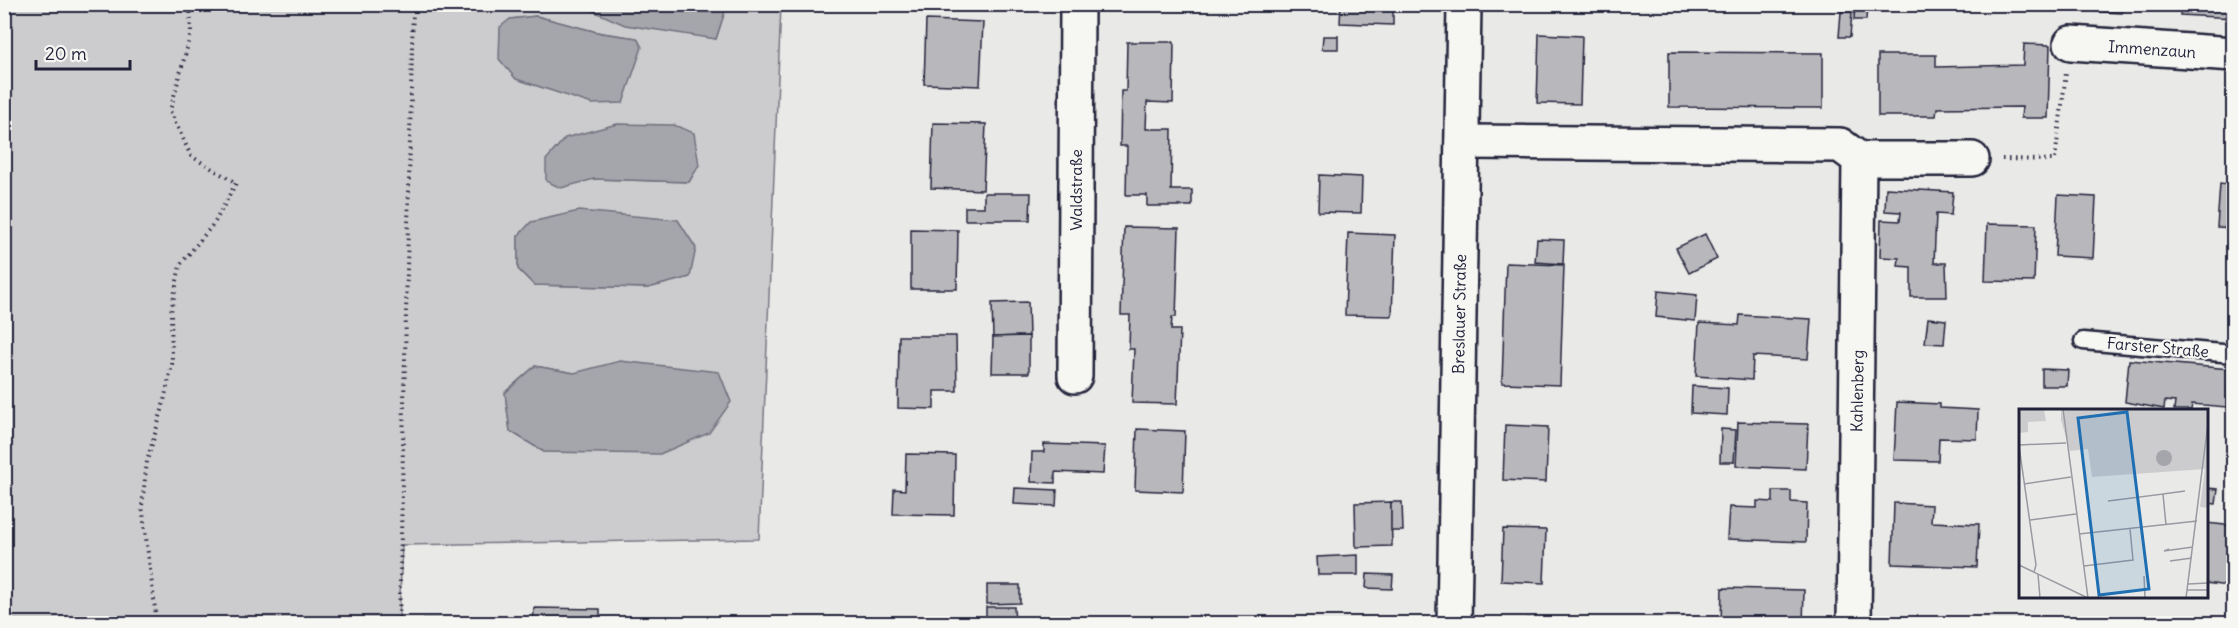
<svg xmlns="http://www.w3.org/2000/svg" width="2238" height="628" font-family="Delius,sans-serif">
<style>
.green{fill:#ccccce;stroke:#777784;stroke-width:1.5;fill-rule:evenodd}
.water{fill:#a5a5ac;stroke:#71717f;stroke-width:1.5}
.building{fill:#b8b8bc;stroke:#22223b;stroke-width:1.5}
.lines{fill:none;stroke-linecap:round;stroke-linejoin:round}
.service-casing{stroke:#22223b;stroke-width:21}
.minor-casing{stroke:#22223b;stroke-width:38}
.path{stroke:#22223b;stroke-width:4;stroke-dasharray:1.5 4.5;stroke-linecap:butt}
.service{stroke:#f6f6f2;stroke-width:16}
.minor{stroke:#f6f6f2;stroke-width:33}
.labels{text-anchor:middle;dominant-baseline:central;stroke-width:4.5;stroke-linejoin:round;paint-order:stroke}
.street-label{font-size:16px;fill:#22223b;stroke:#f6f6f2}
.inset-road{fill:none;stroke:#9999a2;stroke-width:1.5}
.view{fill:#1f6fb2;fill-opacity:0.15;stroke:#1f6fb2;stroke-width:3}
.inset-edge{fill:none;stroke:#22223b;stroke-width:3}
</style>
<rect width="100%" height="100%" fill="#e9e9e7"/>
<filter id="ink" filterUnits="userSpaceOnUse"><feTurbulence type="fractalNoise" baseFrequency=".0167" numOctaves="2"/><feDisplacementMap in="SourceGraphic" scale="12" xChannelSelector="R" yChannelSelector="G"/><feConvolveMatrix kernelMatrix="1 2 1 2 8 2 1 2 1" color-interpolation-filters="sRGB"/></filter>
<g filter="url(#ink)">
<path class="green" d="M590,4l3,7 123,28 11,-34h54l-22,534 -357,6 -3,78h-394l-1,-618zM536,16l65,17 35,5 -126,-19zM699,165l-10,17 -95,-3zM518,236l172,41 -42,11 -114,-3 -16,-16zM535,366l39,7 25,78 -55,1 -34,-21 -5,-39z"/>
<g class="water">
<path d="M590,5h137l-11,34 -91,-14 -32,-14z"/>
<path d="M536,16l65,17 36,5 5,9 -19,56 -31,1 -76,-25 -17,-20 1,-32 10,-8z"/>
<path d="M617,124l57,1 20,8 5,32 -10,17 -95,-3 -33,9 -15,-7v-21l19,-22z"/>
<path d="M579,211l99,9 18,28 -6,29 -42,11 -114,-3 -16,-16v-33l13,-14z"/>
<path d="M620,361l99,11 12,30 -22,31 -49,21 -116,-2 -34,-21 -5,-38 30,-27 39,7z"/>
</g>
<g class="building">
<path d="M1341,4h52v21l-53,-2z"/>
<path d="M1855,4h12l-1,16h-12z"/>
<path d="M2069,4h54l-1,9 -53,-3z"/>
<path d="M2181,4h53v14l-54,-3z"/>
<path d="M1841,12h11l-2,25h-11z"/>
<path d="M926,20l57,2 -3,64 -56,-2z"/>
<path d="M1539,34l43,2 -2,68 -43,-1z"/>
<path d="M1323,36h15v13h-16z"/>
<path d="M1127,42h47l-1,61 -26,-1 -1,27h26l-1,61h21v16h-45v-11h-21l1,-49h-7l1,-55h5z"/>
<path d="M2024,44l26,1 -2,73h-27l1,-11 -85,1 -1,8h-58v-61h58v12l87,-2z"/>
<path d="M1669,52l154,1v55l-154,-1z"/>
<path d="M933,123l53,1 -3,66 -52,-2z"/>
<path d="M2230,150h4v78l-17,-1 3,-43 8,1z"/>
<path d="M1319,175l43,2 -1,36 -43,-1z"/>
<path d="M1886,188l67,4 -2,23 -15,-1 -2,49h12l1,34h-36v-30l-13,-1 1,-8 -19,-1 1,-37 19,1 1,-9 -16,-1z"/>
<path d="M984,193h47l-1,27h-65v-13h19z"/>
<path d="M2058,195l38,2 -3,61 -38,-2z"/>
<path d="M1987,224l49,1 -2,57 -49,-1z"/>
<path d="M1124,227l55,1 -3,89h-4l-1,13h9l-3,74 -45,-1 2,-54h-5l1,-34h-9z"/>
<path d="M911,229l47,1 -1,59h-46z"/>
<path d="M1348,233l47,2 -3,81 -47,-1z"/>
<path d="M1705,234l12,25 -28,14 -13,-25z"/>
<path d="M1537,239l27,1 -1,24 -28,-2z"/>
<path d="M1506,263l58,2 -4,120 -58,-2z"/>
<path d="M1658,291l39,4 -2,26 -39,-4z"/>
<path d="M1028,302l1,34 -36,1 -1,-34z"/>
<path d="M1740,315l71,4 -3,40 -55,-3 -1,24 -56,-4 3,-53 40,2z"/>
<path d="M1928,318l18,2 -2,24 -19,-1z"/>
<path d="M899,336h57l1,55h-23v18l-36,-1z"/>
<path d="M1029,336v37h-37l1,-36z"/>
<path d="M2129,360l101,9 -3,38 -35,-3 -1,6h-17l1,-8 -10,-1 -1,8 -39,-7z"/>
<path d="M2042,369l26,1 -1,16h-25z"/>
<path d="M1692,386l36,2 -1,27 -36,-2z"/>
<path d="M2234,386v31h-4z"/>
<path d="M1897,402l43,2v4l38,2 -1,29 -38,-1 -1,23 -44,-1z"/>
<path d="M1738,422l70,2 -2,45 -70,-3z"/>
<path d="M1505,425l43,2 -2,55 -43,-2z"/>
<path d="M1137,429l48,2 -2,61 -48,-2z"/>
<path d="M1721,429l15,1 -2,32h-14z"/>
<path d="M1044,444l61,2 -2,28 -48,-2v11l-24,-1 1,-30h12z"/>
<path d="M906,454l49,1 -1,60 -61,-1 1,-25 11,1z"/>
<path d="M1015,488l42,2 -1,16 -42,-2z"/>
<path d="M2206,488l12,1 -2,15 -10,-1z"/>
<path d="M1773,491h18v11l16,1 -1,39 -79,-3 2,-32 28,1v-7l16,1z"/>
<path d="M1391,502l1,44 -36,1 -1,-44z"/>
<path d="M1391,502h11l1,29h-12z"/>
<path d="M1894,503l38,2 -1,17 48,2 -2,43 -85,-3z"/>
<path d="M2206,523l28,3v61l-28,-4z"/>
<path d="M1503,529l43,1 -2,53 -43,-2z"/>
<path d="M1358,555v20h-40l-1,-18z"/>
<path d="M1367,574l26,1 -1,14 -26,-1z"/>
<path d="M987,585h33v18l-33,1z"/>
<path d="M1722,588l82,2 -1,34h-82z"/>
<path d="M986,607h28l1,17h-29z"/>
<path d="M534,608l66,1v15h-67z"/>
<rect x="1039" y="616" width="17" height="8"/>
<path d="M2044,617l22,1v6h-22z"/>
<rect x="424" y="619" width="77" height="5"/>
<path d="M1527,619l42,3v2h-42z"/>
<path d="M1094,622l76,2h-76z"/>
</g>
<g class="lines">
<g class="service-casing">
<path id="service" d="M2083,341l151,13"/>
</g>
<g class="minor-casing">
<g id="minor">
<path d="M2071,43l163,11"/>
<path d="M1462,142l378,3 19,14 -5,465"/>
<path d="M1859,159h113"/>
<path d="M1075,376l2,-372"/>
<path d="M1454,624l10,-620"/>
</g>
</g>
<g class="path">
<path d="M2002,159l53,1 11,-87"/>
<path d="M157,624l-15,-118 5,-45 15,-51 10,-46 -1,-52 9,-47 35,-43 21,-39 -45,-27 -21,-45 21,-78 -1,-29"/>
<path d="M399,624l14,-620"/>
</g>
<use href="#service" class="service"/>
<use href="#minor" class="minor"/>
</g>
</g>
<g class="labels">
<g class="street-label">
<text transform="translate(2152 49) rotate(4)">Immenzaun</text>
<text transform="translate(1076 190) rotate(-90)">Waldstraße</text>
<text transform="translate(1459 314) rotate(-89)">Breslauer Straße</text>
<text transform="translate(2158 347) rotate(5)">Farster Straße</text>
<text transform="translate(1857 391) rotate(-89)">Kahlenberg</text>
</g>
</g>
<g transform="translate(2019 409)">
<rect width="189" height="189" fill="#e9e9e7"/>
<path d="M0,0h25l2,12 -18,1v10l-9,1zM46,0h143v99l-8,-1 5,-38 -113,8 -4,-28 -18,2 -9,-31v-9z" fill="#ccccce"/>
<path d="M137 49a8 8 0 1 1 16 0a8 8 0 1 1-16 0Z" fill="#a5a5ac"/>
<path class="inset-road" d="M44,0l25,189M0,36l47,-2M0,37l17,119 -2,7M5,75l47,-7M144,85l22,-3M89,92l55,-7 3,31M11,111l46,-6M60,125l118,-13M150,140l-5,2 29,-4M151,152l22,-3M0,156l69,33M65,157l49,-6 -3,-31M19,165l2,24M125,167l1,22M169,175l20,-1M168,181h21M167,189l22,-175"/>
<path class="view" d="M108,3l22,177 -50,6 -21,-177z"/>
<rect width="189" height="189" class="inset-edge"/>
</g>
<rect width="2238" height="628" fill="none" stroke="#f6f6f2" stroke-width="24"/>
<rect x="12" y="12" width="2214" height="604" fill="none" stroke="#22223b" stroke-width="2" filter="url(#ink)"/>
<path d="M36 60v9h94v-9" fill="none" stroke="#22223b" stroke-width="3"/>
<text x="45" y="60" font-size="18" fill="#22223b" stroke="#f6f6f2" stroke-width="4.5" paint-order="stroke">20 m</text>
</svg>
